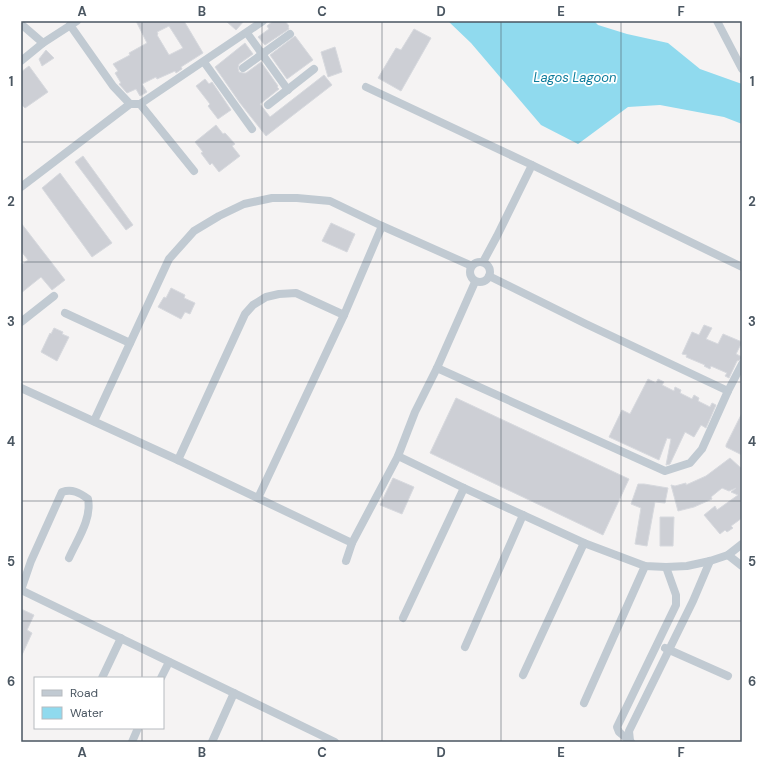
<svg xmlns="http://www.w3.org/2000/svg" width="763" height="763" font-family="'DM Sans',sans-serif">
<style>
.water{fill:#90daee}
.building{fill:#cdcfd5;stroke:#d7d9de;fill-rule:evenodd}
.lines{fill:none;stroke-linecap:round;stroke-linejoin:round}
.minor{stroke:#c1cad2;stroke-width:8}
.grid{fill:none;stroke:#4a5661;stroke-width:1;stroke-opacity:0.55}
.labels{text-anchor:middle;dominant-baseline:central;stroke-width:3.5;stroke-linejoin:round;paint-order:stroke}
.water-label{font-size:13px;font-style:italic;fill:#0c7c9b;stroke:#fff}
.neatline{fill:none;stroke:#4a5661;stroke-width:1.5}
.grid-label{font-size:13px;text-anchor:middle;font-weight:bold;fill:#4a5661}
</style>
<rect width="100%" height="100%" fill="#f5f3f3"/>
<path class="water" d="M448,21h146l4,4 29,9 41,9 32,26 42,15v40l-18,-7 -64,-12 -32,2 -50,37 -37,-19 -70,-82z"/>
<g class="building">
<path d="M136,21h48l19,32 -22,14 1,2 -6,4 -1,-2 -18,8 -1,-2 -14,7 5,8 -7,4 -4,-7 -9,4 -8,-9 2,-1 -6,-10 3,-2 -5,-7 17,-9 -1,-2 18,-10zM169,26l14,22 -14,7 -12,-20 1,-1 -1,-2z"/>
<path d="M226,21h18l-8,9z"/>
<path d="M273,21h12l4,5 -1,1 1,2 -24,16 -7,-8 11,-8 -2,-3z"/>
<path d="M414,29l17,9 -30,53 -23,-13 18,-30 5,2z"/>
<path d="M295,36l18,24 -26,19 -17,-24z"/>
<path d="M245,43l8,11 -14,10 -1,4 1,4 4,1h3l15,-11 17,24 -1,1 2,2 -19,15 10,13 54,-42 8,10 -66,51 -26,-33 -25,-36z"/>
<path d="M335,47l7,25 -14,5 -7,-25z"/>
<path d="M46,50l8,8 -12,8 -3,-7z"/>
<path d="M29,66l19,26 -23,16 -4,-4v-32z"/>
<path d="M205,79l4,5 3,-2 19,28 -13,9 -10,-13 2,-2 -14,-18z"/>
<path d="M216,125l7,9 2,-1 10,11 -3,2 8,10 -21,16 -7,-9 -2,2 -9,-12 2,-1 -8,-10z"/>
<path d="M83,156l50,69 -7,5 -51,-68z"/>
<path d="M60,173l52,70 -20,14 -50,-69z"/>
<path d="M21,223l44,57 -13,10 -11,-13 -20,16v-28l7,-5 -7,-9z"/>
<path d="M331,223l24,11 -8,18 -25,-11z"/>
<path d="M171,288l14,7 -1,3 11,5 -5,11 -5,-2 -4,7 -23,-12 6,-10 2,1z"/>
<path d="M704,325l8,3 -6,11 12,5 5,-10 19,8 -6,12 6,3v2l-5,2 -8,17 -4,-2 2,-3 -16,-7 -1,3 -6,-3 1,-1 -19,-8 1,-2 -5,-1 10,-22 7,3z"/>
<path d="M54,328l9,4 -1,2 7,3 -12,24 -16,-9 9,-19 1,1z"/>
<path d="M648,379l8,4 2,-4 6,3 -2,3 12,6 1,-4 6,3 -1,3 12,6 2,-4 5,3 -1,3 12,6 2,-4 4,2 -10,23 -5,-3 -7,12 -9,-5 -15,32 -4,1 5,-26 -4,-1 -8,22 -50,-23 13,-27 8,4z"/>
<path d="M456,398l173,81 -26,56 -173,-82z"/>
<path d="M742,413v42l-16,-8v-2z"/>
<path d="M730,458l12,11v49l-11,8 2,2 -6,4 -2,-2 -5,4 -16,-19 11,-9 2,4 21,-15 -7,-3 5,-4 -7,3 -7,-3 -11,9 1,2 -18,8 -16,4 -7,-26 4,1 11,-3v2l20,-9z"/>
<path d="M393,478l21,9 -12,27 -22,-9z"/>
<path d="M638,484h6l24,4 -3,15 -10,-1 -8,44 -12,-2 6,-36 -10,-4z"/>
<path d="M660,517h14l-1,29h-13z"/>
<path d="M21,609l13,6 -7,15 5,3 -11,24z"/>
</g>
<g class="lines">
<g class="minor">
<path d="M717,21l25,48"/>
<path d="M21,24l22,19"/>
<path d="M70,25l43,61 17,18h10l123,-83"/>
<path d="M247,33l41,57"/>
<path d="M21,61l22,-18 34,-22"/>
<path d="M204,62l48,67"/>
<path d="M243,68l47,-34"/>
<path d="M366,87l166,78 -35,71 -14,26"/>
<path d="M140,104l54,67"/>
<path d="M268,105l46,-36"/>
<path d="M532,165l210,102"/>
<path d="M21,187l109,-83"/>
<path d="M382,226l90,40"/>
<circle cx="480" cy="272" r="10"/>
<path d="M489,276l97,48 142,67"/>
<path d="M65,313l65,30"/>
<path d="M21,322l33,-26"/>
<path d="M437,368l228,103 25,-8 12,-14 26,-58 14,-27"/>
<path d="M21,388l157,72 174,83"/>
<path d="M94,421l75,-162 25,-28 25,-15 25,-12 28,-6h25l33,3 52,25 -38,89 -86,183"/>
<path d="M398,456l66,32 120,55 61,23 21,1 21,-1 23,-5 18,-6 14,-11"/>
<path d="M178,460l67,-146 8,-9 13,-8 13,-3 17,-1 48,22"/>
<path d="M728,555l14,11"/>
<path d="M69,558c8,-18 23,-39 19,-59 -9,-7 -16,-10 -26,-7l-31,69 -10,29 314,152"/>
<path d="M346,561l6,-18 46,-87 17,-44 22,-44 38,-86"/>
<path d="M403,618l61,-130"/>
<path d="M465,647l58,-132"/>
<path d="M665,648l63,28"/>
<path d="M523,675l61,-132"/>
<path d="M102,678l19,-40"/>
<path d="M161,678l8,-16"/>
<path d="M584,703l61,-137"/>
<path d="M630,741l-1,-10 64,-130 17,-40"/>
<path d="M132,742l6,-14"/>
<path d="M212,742l22,-49"/>
<path d="M631,742l-12,-10 -2,-5 59,-122v-10l-10,-28"/>
</g>
</g>
<path class="grid" d="M142,21v657M262,21v721M382,21v721M501,21v721M621,21v721M21,142h721M21,262h721M21,382h721M21,501h721M21,621h721M142,728v14"/>
<g class="labels">
<g class="water-label">
<text x="575" y="77">Lagos Lagoon</text>
</g>
</g>
<rect width="763" height="763" fill="none" stroke="#ffffff" stroke-width="44"/>
<rect x="34" y="677" width="130" height="52" fill="#ffffff" stroke="#b7bbc0"/>
<rect x="42" y="690" width="20" height="6" fill="#c1cad2" stroke="#b7bbc0"/>
<text x="70" y="697" font-size="12" fill="#4a5661">Road</text>
<rect x="42" y="707" width="20" height="12" fill="#90daee" stroke="#b7bbc0"/>
<text x="70" y="717" font-size="12" fill="#4a5661">Water</text>
<rect x="22" y="22" width="719" height="719" class="neatline"/>
<g class="grid-label">
<text x="82" y="16">A</text>
<text x="202" y="16">B</text>
<text x="322" y="16">C</text>
<text x="441" y="16">D</text>
<text x="561" y="16">E</text>
<text x="681" y="16">F</text>
<text x="11" y="86">1</text>
<text x="752" y="86">1</text>
<text x="11" y="206">2</text>
<text x="752" y="206">2</text>
<text x="11" y="326">3</text>
<text x="752" y="326">3</text>
<text x="11" y="446">4</text>
<text x="752" y="446">4</text>
<text x="11" y="566">5</text>
<text x="752" y="566">5</text>
<text x="11" y="686">6</text>
<text x="752" y="686">6</text>
<text x="82" y="757">A</text>
<text x="202" y="757">B</text>
<text x="322" y="757">C</text>
<text x="441" y="757">D</text>
<text x="561" y="757">E</text>
<text x="681" y="757">F</text>
</g>
</svg>
